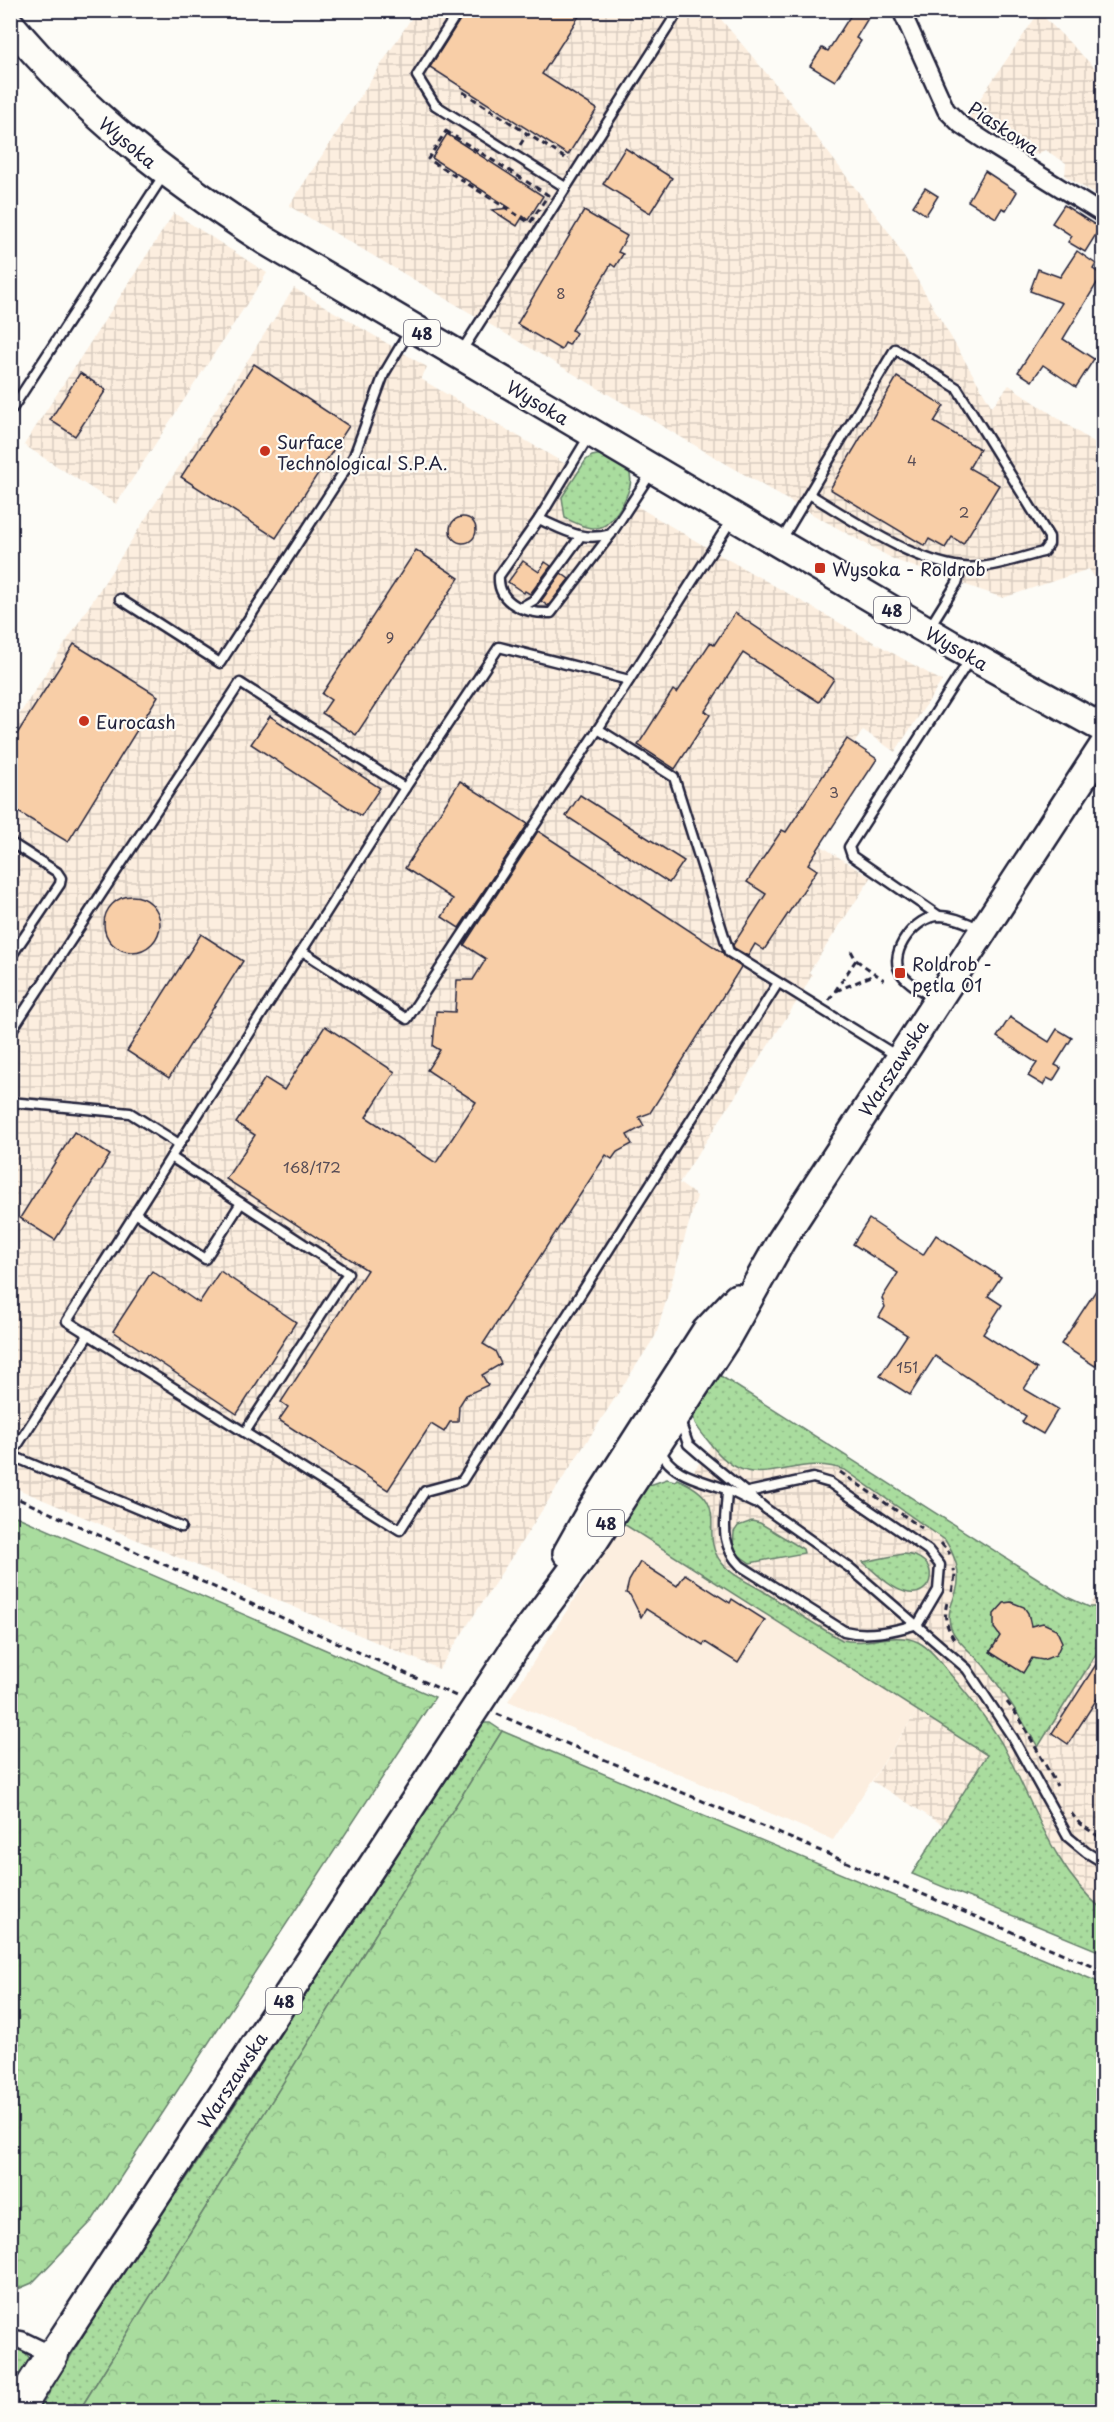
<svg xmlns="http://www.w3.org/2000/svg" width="1114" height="2422" font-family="'Playpen Sans',sans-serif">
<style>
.built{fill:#fceedf}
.industrial{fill:url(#industrial-grid)}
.green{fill:url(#green-dots);stroke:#667f6c;stroke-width:1.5}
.forest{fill:url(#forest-crowns);stroke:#667f6c;stroke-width:1.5}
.building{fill:#f8cea7;stroke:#22223b;stroke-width:1.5}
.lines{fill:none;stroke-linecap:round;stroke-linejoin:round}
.service-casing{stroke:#22223b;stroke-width:13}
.minor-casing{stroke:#22223b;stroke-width:21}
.primary-casing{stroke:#22223b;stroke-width:32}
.motorway-casing{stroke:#22223b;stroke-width:36}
.path{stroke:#22223b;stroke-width:3;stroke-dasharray:6 4.5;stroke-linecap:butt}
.service{stroke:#fdfcf7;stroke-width:8}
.minor{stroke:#fdfcf7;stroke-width:16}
.primary{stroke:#fdfcf7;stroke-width:27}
.motorway{stroke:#fdfcf7;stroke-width:32}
.poi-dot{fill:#c8321e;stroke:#fdfcf7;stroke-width:2}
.labels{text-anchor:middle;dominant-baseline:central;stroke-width:4.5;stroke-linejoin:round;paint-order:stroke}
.number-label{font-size:15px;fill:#584d56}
.shield{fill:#fdfcf7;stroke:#646373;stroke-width:1.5}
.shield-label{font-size:16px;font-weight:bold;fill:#22223b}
.street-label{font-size:18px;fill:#22223b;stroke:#fdfcf7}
.poi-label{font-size:18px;fill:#22223b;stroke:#fdfcf7;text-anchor:start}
</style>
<defs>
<pattern id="industrial-grid" width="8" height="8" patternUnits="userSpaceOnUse" patternTransform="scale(1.5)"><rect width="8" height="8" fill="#fceedf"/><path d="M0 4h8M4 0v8" fill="none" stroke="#d8ccc0"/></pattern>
<pattern id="green-dots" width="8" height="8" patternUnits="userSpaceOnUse" patternTransform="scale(1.5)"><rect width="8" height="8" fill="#a9dc9e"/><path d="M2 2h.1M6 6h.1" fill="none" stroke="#91bc89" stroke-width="1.8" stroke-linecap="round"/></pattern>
<pattern id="forest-crowns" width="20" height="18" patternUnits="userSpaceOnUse" patternTransform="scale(1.5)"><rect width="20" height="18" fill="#a9dc9e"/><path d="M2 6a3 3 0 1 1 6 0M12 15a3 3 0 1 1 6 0" fill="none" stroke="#91bc89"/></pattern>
</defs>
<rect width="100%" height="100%" fill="#fdfcf7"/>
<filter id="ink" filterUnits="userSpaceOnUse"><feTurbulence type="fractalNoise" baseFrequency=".0167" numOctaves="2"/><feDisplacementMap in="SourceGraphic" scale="12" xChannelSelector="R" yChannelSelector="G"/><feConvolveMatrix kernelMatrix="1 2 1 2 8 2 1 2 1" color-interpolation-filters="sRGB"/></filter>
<g filter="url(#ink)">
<path class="built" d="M623,1524l294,187 -84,129 -325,-139z"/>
<g class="industrial">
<path d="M416,11h298l69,82 108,142 101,172 17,-22 94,64v141l-14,-21 -86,29 -108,-38 -94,-52 -512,-302z"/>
<path d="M1039,12l64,64v123l-38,-23 1,-13 -21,-13 -12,6 -62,-37 -2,-4z"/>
<path d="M174,213l93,60 -151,231 -92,-59z"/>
<path d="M294,288l133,79 -6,12 292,172 229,130 -47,71 -32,-22 -9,14 23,15 -57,86 51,33 -62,94 3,3 -11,20 -122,188 18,13 -41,139 -217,334 -428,-183 -1,-757z"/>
<path d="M720,1376l348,221 21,10 14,-22v368l-191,-79 31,-49 -71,-44 45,-70 -294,-187 63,-41 25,-38z"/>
</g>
<g class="green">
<path d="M602,454c8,5 23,10 27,18 8,14 -15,51 -28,55 -12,4 -25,-4 -36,-9l-3,-21 24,-37 6,-4z"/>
<path d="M716,1373l351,224 22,10h14v36l-65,104c-16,-28 -34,-55 -54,-81 -10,-12 -27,-23 -33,-38 -5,-14 1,-24 5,-36 6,-19 -1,-36 -11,-52l-100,-70c-55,-20 -92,33 -136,-28 -5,-6 -11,-13 -14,-19 -6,-14 14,-38 21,-50z"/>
<path d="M667,1479l8,2 2,-2c58,24 20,52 44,83 10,13 28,21 42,29 26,17 52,34 79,49 26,6 51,-9 76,2 13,7 23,21 32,32 18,21 38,46 52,70 31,57 50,124 101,166v43l-191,-79 75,-119 -368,-234 25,-34z"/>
<path d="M752,1521l8,2 43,26 1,4 -54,10 -13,-9 -4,-7 1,-15 4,-6z"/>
<path d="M903,1554c41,2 31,47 2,38 -15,-4 -30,-20 -42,-30z"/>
<path d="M481,1723h9l12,8 -423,680 -41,1 104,-177 43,-54 26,-39z"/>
<path d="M11,2347c12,0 17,7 21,17l-21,33z"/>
</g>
<g class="forest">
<path d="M11,1514l424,183 -343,524 -60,62 -21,9z"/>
<path d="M502,1731l601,253v427h-1024z"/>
</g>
<g class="building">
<path d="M466,10h117l-41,64 55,35 -29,46 -138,-88z"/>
<path d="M854,10h19l-17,28 5,3 -26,40 -25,-15 12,-18 6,3z"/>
<path d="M447,134l96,62 -15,24 -5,-4 -6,10 -25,-16 18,-2 -78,-50z"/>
<path d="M625,148l47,30 -22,35 -47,-29z"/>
<path d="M985,171l32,21 -11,18 -4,-2 -6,10 -28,-17z"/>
<path d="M925,188l13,8 -12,19 -13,-9z"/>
<path d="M1064,205l36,23 -15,24 -17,-10 4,-6 -20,-13z"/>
<path d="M584,211l43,25 -9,16 5,2 -8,13 -4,-3 -39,66 4,3 -7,12 -4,-2 -4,7 -44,-26z"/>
<path d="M1077,251l19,13 -3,5 9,6 -39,64 31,20 -18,28 -33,-22 -11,16 -14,-9 44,-69 -32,-12 8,-22 22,8z"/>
<path d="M254,364l95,62 -73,112 -95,-61z"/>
<path d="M80,373l26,17 -31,46 -25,-16z"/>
<path d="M897,377l47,29 -10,16 46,27 -11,19 30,17 -36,59 -11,-7 -7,11 -16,-9 -4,7 -95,-57z"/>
<circle cx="463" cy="530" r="13"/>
<path d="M416,550l43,28 -103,157 -34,-22 9,-13 -9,-6z"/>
<path d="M523,561l16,11 6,-10 6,4 -21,28 -5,-3 -1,2 -16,-11z"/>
<path d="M561,573l8,6 -21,27 -7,-5z"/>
<path d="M735,613l99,66 -15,23 -76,-49 -38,58 5,4 -35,54 -37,-24 35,-55 4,3 33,-50 4,2z"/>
<path d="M74,644l84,52 -90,146 -58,-35v-62z"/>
<path d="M270,716l110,72 -19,28 -110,-72z"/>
<path d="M847,739l30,20 -69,105 9,6 -53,80 -9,-6 -7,12 -14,-8 -1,-3 33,-51 -19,-12 35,-52 4,2z"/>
<path d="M460,781l68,43 -69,104 -17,-11 11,-18 -48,-31z"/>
<path d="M580,795l104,66 -15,22 -103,-67z"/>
<path d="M538,831l184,121 4,5 15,10 -91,146 -11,4 5,9 -17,9 5,9 -15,8 -5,7 -6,-4 -123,189 12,7 6,13 -19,11 6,10 -22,10 -7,11 -1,16h-8l-6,10 -13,-8 -43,66 -109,-70 9,-13 -7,-5 86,-132 -141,-91 29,-44 -19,-12 29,-45 19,12 41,-64 70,46 -29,45 70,46 40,-61 -49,-32 13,-20 -7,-4 3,-35 19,1 2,-32h16l13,-21 -22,-14z"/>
<circle cx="132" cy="924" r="28"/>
<path d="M201,934l42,27 -74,117 -42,-27z"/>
<path d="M1010,1017l39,25 8,-13 15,9 -17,27 6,3 -8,13 -6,-3 -4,7 -15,-9 9,-13 -40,-26z"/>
<path d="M74,1132l36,23 -55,85 -35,-22z"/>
<path d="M869,1219l54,36 13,-20 65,42 -13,19 14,9 -19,29 54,35 -13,20 34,20 -15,25 -21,-12 4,-6 -91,-60 -25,39 -30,-19 27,-41 -28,-18 6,-10 -3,-9 16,-25 -45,-29z"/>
<path d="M152,1271l47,32 21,-32 76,51 -59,92 -124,-83z"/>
<path d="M1104,1278v74l-9,14 -34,-22z"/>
<path d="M640,1562l37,24 8,-12 45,29 2,-4 33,21 -27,43 -33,-21 -2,3 -57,-36 -5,8 -11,-22 -4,-2 3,-12z"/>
<path d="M1011,1602l13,5 4,6 3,13 12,-3 13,6 6,13 -6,13 -13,5 -11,-2 -9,15 -33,-21 10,-16 -6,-8v-14l10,-11z"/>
<path d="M1104,1652v36l-36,56 -16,-11z"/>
</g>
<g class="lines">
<g class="service-casing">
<g id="service">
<path d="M459,10l-42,66 18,29 130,82"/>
<path d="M461,352c73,-113 145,-228 218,-342"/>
<path d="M10,412l155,-239"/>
<path d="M589,436l-50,83 -40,57c-2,28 28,38 52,37l60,-79 40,-61"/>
<path d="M539,519c27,12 43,23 72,15"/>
<path d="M732,519l-134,210 76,48 55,175 168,104"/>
<path d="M781,541l114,-192 62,39 92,149v7l-6,8c-25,6 -56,18 -81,15 -51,-6 -109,-47 -153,-73"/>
<path d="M120,599l100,64 134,-207 30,-82 26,-44"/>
<path d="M520,608l14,-8 46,-63"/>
<path d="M929,628l28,-45 5,-16"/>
<path d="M629,680l-130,-33 -94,141 -338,533 333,209 25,-39 37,-10 316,-498"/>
<path d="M10,842l47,30 4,6 -1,6 -50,74"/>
<path d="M939,916l-87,-60 -3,-9 121,-188"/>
<path d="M302,951l105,68 191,-290"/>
<path d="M933,998c-10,-7 -26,-15 -33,-26 -12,-20 16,-56 39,-56 14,0 28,7 40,12"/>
<path d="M10,1033l230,-350 165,105"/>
<path d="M10,1102l120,11 49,31"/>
<path d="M171,1157l177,116 -103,159"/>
<path d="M135,1213l70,46 36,-56"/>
<path d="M683,1419l-2,5 7,20 15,13 63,52 84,59 117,101 46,69 55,99 18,15 18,11"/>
<path d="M661,1450c8,26 46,31 67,40 9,4 18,9 26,13"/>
<path d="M10,1455l171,72"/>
<path d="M11,1455l78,-121"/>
<path d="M727,1490c-1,30 -9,53 14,76l103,65c24,6 50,0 74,-7l20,-34 2,-25 -12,-15 -98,-67 -17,-5 -65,14"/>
</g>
</g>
<g class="minor-casing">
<g id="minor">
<path d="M901,10l45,100 15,15 32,21 111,69"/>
<path d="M10,2338l11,2 31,15"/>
</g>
</g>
<g class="primary-casing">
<g id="primary">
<path d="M10,24c77,92 156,152 256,217l684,403 154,85"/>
<path d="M567,1553l23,-41 116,-181 31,-33"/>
<path d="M52,2355l464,-709 79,-106 131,-201 55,-98 323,-496"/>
</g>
</g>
<g class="motorway-casing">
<path id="motorway" d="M16,2412l36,-57"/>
</g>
<g class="path">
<path d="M463,92l105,68 1,-1"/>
<path d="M446,131l102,64 -18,28 -102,-64z"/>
<path d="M520,145l7,-11"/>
<path d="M856,960l28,20"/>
<path d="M836,991l40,-17"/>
<path d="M829,1000l27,-40 -6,-11"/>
<path d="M840,1472l82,56"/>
<path d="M10,1495l446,201"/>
<path d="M941,1543l9,11"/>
<path d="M952,1592l3,-16 -1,-7"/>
<path d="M947,1603c-4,13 0,25 7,36"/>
<path d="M1007,1702l13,17 37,67"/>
<path d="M497,1714l607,257"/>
<path d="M1071,1813l9,11 24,16"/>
</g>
<use href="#service" class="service"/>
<use href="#minor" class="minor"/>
<use href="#primary" class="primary"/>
<use href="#motorway" class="motorway"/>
</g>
</g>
<g class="poi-dot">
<circle cx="265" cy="451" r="6"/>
<rect x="814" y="562" width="12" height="12" rx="3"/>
<circle cx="84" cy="721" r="6"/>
<rect x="894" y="967" width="12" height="12" rx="3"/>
</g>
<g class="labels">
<g class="number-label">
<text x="561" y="292">8</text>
<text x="912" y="459">4</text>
<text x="964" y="511">2</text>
<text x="390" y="636">9</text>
<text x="834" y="791">3</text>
<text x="312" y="1166">168/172</text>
<text x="907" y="1366">151</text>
</g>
<g class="shield">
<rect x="404" y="320" width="36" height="26" rx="4.5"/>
<rect x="874" y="597" width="36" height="26" rx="4.5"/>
<rect x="588" y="1510" width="36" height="26" rx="4.5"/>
<rect x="266" y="1988" width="36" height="26" rx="4.5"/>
</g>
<g class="shield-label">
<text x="422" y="333">48</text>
<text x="892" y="610">48</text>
<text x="606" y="1523">48</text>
<text x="284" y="2001">48</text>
</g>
<g class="street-label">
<text transform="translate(1004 128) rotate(34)">Piaskowa</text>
<text transform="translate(128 142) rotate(40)">Wysoka</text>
<text transform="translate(538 402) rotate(31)">Wysoka</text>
<text transform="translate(957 648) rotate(30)">Wysoka</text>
<text transform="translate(893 1068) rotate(-57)">Warszawska</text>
<text transform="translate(232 2080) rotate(-57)">Warszawska</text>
</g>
<g class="poi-label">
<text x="277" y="441">Surface<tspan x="277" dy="21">Technological S.P.A.</tspan></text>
<text x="832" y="568">Wysoka - Roldrob</text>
<text x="96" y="721">Eurocash</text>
<text x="912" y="963">Roldrob -<tspan x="912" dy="21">pętla 01</tspan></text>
</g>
</g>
<rect width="1114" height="2422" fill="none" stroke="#fdfcf7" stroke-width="36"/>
<rect x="18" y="18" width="1078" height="2386" fill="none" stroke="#22223b" stroke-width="2" filter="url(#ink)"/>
</svg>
